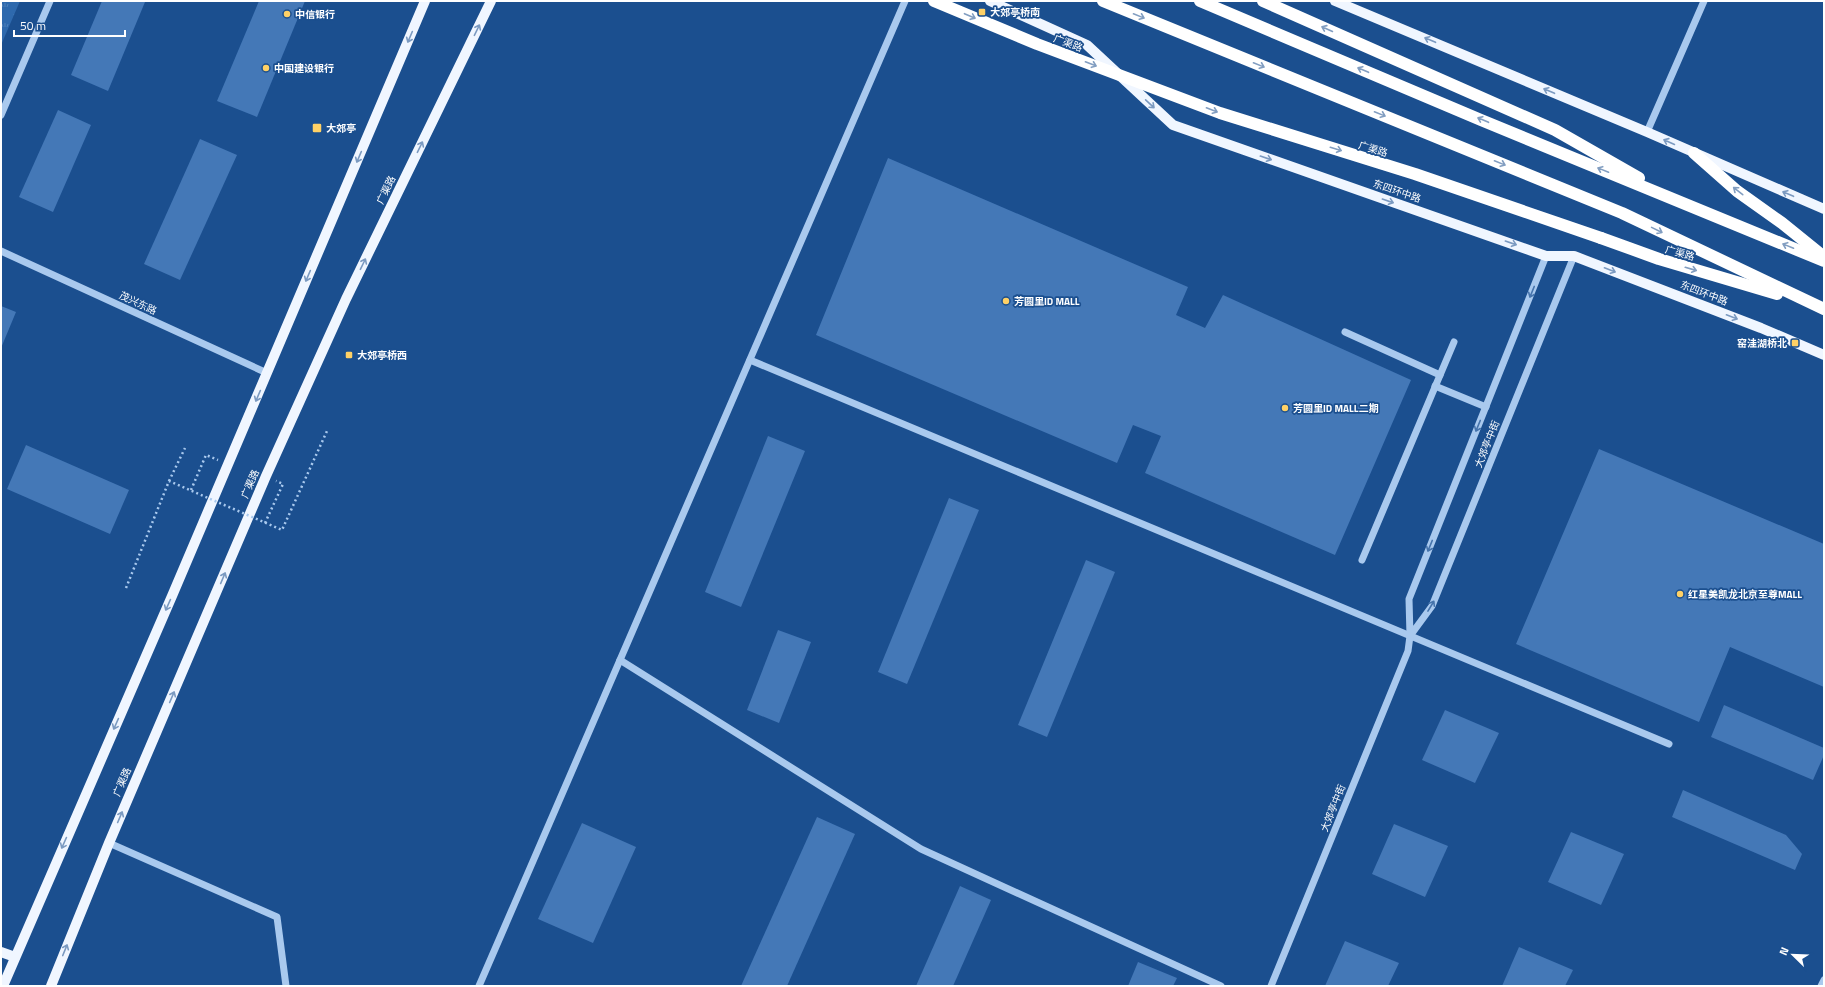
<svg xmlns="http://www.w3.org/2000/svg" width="1825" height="987" font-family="'Titillium Web','Noto Sans SC',sans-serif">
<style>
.park{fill:url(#park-tufts)}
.building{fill:#4478b7}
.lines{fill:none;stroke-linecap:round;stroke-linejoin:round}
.path{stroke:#a9c9ee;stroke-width:2.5;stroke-dasharray:2 3;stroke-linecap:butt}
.minor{stroke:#a9c9ee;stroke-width:7}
.major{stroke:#f0f6ff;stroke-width:10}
.highway{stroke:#fff;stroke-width:12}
.path-bridge{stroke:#a9c9ee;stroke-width:2.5;stroke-dasharray:2 3;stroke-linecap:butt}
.highway-bridge{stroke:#fff;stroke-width:12}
.oneway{stroke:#829ec1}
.oneway2{stroke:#7b9ac1}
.oneway3{stroke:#4674ac}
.poi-dot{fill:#ffd166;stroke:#1b4f8f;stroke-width:1.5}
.labels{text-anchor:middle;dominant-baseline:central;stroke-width:3.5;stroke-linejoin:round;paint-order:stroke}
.poi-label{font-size:10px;font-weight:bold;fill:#fff;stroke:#1b4f8f;text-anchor:start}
.street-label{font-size:10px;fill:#fff;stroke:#1b4f8f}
</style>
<defs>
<pattern id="park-tufts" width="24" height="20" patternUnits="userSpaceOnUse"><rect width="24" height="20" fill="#2e69ad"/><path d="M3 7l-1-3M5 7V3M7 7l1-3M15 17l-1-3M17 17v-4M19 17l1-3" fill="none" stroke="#4d80b9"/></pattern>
</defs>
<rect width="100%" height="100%" fill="#1b4f8f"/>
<path class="park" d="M1,1h19l-19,44z"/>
<g class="building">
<path d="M102,1l43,1 -37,89 -37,-16z"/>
<path d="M259,1h46l-48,116 -40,-16z"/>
<path d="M58,110l33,15 -38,87 -34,-15z"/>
<path d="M200,139l37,16 -57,125 -36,-16z"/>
<path d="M888,158l300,129 -12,28 29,13 18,-33 188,85 -76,175 -190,-82 16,-37 -28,-11 -16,38 -301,-128z"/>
<path d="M1,306l15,6 -15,36z"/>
<path d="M768,436l37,15 -64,156 -36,-15z"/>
<path d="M26,445l103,45 -19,44 -103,-45z"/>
<path d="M1599,449l225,95v143l-94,-40 -31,75 -183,-78z"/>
<path d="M949,498l30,12 -72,174 -29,-12z"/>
<path d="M1086,560l29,12 -68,165 -29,-12z"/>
<path d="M778,630l33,12 -32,81 -32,-13z"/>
<path d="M1724,705l100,43v7l-11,25 -102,-43z"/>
<path d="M1445,710l54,23 -24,50 -53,-23z"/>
<path d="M1683,790l103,45 16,19 -7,16 -123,-53z"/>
<path d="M817,817l38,17 -68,152h-46z"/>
<path d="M582,823l54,24 -43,96 -55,-24z"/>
<path d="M1394,824l54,22 -23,51 -53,-23z"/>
<path d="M1571,832l53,22 -23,51 -53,-23z"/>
<path d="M960,886l31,14 -38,86h-37z"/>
<path d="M1345,941l54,22 -11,23h-63z"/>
<path d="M1519,947l54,23 -8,16h-63z"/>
<path d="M1138,962l39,16 -4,8h-45z"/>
</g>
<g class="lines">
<g class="path">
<path d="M169,481l16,-33"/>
<path d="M191,490l15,-35 12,5"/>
<path d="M265,523l18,-39 -7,-3"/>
</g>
<g class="minor">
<path d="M1,115l49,-114"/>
<path d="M1647,132l57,-131"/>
<path d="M1,251l266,122"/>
<path d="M1546,256l-137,343 1,37 22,-30 142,-350"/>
<path d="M1345,332l95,43"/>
<path d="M750,360l919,384"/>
<path d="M1435,386l51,21"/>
<path d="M1362,560l92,-218"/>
<path d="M620,660l301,189 300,137"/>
<path d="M109,843l168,74 9,69"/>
<path d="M479,986l426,-985"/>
<path d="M1271,986l137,-335 2,-15"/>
<path d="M1821,986l3,-6"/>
</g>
<g class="major">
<path d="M990,1l97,44 86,80 373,131h28l187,72 63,27"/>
<path d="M1335,1l312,131 177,77"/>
<path d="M1,952l14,5"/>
<path d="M3,986l169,-390 253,-595"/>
<path d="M51,986l58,-143 157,-367 80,-177 145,-298"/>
</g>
<g class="highway">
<path d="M1103,1l519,212 202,96"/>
<path d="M1200,1l281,119 343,141"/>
<path d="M1263,1l292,129 84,48"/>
<path d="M1694,153l43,38 45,32 41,33"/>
<path d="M1601,238l58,21 118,35"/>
</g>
<path class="path-bridge" d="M126,588l43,-107 113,49 45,-99"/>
<path class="highway-bridge" d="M934,1l103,43 183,69 195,61 186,64"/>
</g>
<defs><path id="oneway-shaft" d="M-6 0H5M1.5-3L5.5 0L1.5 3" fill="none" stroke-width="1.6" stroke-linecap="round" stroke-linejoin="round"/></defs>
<g class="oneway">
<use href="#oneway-shaft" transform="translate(970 16) rotate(23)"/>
<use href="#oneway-shaft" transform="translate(1139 16) rotate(22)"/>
<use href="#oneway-shaft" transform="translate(1327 29) rotate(-156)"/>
<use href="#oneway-shaft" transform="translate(1091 64) rotate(21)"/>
<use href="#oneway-shaft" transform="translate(1259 65) rotate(22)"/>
<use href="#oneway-shaft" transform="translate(1363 70) rotate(-157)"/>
<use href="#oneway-shaft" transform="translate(1212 110) rotate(21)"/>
<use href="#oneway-shaft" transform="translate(1380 114) rotate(22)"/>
<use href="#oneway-shaft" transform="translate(1483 120) rotate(-157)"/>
<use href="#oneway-shaft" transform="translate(1336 149) rotate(17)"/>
<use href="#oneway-shaft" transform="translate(1500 163) rotate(22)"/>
<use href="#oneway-shaft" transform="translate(1603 170) rotate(-158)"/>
<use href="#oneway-shaft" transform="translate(1738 191) rotate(-142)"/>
<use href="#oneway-shaft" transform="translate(1657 230) rotate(26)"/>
<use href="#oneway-shaft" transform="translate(1788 246) rotate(-158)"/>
<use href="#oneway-shaft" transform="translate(1691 269) rotate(16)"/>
</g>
<g class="oneway2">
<use href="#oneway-shaft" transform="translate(477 30) rotate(-64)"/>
<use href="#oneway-shaft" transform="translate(410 37) rotate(113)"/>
<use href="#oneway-shaft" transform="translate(1430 40) rotate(-157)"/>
<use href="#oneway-shaft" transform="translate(1549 91) rotate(-157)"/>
<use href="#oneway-shaft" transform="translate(1150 104) rotate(43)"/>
<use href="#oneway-shaft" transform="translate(1669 142) rotate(-156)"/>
<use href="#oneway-shaft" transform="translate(420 147) rotate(-64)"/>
<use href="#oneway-shaft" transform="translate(359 157) rotate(113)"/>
<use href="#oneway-shaft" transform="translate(1266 158) rotate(19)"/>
<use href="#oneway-shaft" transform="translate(1788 194) rotate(-157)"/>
<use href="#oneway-shaft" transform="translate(1388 201) rotate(19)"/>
<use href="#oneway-shaft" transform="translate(1511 243) rotate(19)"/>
<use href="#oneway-shaft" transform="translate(363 264) rotate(-64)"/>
<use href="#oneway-shaft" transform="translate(1610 270) rotate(21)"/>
<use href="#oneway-shaft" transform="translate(308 276) rotate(113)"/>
<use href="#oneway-shaft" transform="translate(1732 317) rotate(21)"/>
<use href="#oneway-shaft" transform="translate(258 396) rotate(113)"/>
<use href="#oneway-shaft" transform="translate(223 578) rotate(-67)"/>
<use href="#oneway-shaft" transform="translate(168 605) rotate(114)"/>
<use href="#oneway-shaft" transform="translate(172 697) rotate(-67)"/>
<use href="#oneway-shaft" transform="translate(116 724) rotate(114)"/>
<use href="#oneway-shaft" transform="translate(120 817) rotate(-67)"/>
<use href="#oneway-shaft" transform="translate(64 843) rotate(114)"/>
<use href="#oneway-shaft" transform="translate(65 950) rotate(-68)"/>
</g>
<g class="oneway3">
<use href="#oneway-shaft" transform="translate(1532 292) rotate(112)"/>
<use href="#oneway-shaft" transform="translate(1478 426) rotate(112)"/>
<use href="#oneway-shaft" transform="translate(1430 546) rotate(112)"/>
<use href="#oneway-shaft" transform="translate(1431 606) rotate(-59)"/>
</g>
<g class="poi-dot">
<rect x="978" y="8" width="8" height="8" rx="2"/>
<circle cx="287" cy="14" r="4"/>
<circle cx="266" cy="68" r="4"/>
<rect x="312" y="123" width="10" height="10" rx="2"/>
<circle cx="1006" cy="301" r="4"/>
<rect x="1791" y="339" width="8" height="8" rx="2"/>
<rect x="345" y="351" width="8" height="8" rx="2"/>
<circle cx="1285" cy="408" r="4"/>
<circle cx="1680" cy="594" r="4"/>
</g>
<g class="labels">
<g class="poi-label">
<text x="990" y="12">大郊亭桥南</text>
<text x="295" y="14">中信银行</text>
<text x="274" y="68">中国建设银行</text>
<text x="326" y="128">大郊亭</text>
<text x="1014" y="301">芳圆里ID MALL</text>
<text x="1787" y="343" text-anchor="end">窑洼湖桥北</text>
<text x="357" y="355">大郊亭桥西</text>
<text x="1293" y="408">芳圆里ID MALL二期</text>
<text x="1688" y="594">红星美凯龙北京至尊MALL</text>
</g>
<g class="street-label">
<text transform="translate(1068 43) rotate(21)">广渠路</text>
<text transform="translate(1373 149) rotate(17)">广渠路</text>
<text transform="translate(386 190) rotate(-64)">广渠路</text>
<text transform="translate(1397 191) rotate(19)">东四环中路</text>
<text transform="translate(1680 253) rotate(16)">广渠路</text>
<text transform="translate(1704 293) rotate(21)">东四环中路</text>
<text transform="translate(138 303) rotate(25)">茂兴东路</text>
<text transform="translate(1487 444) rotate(-68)">大郊亭中街</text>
<text transform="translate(250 484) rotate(-67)">广渠路</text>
<text transform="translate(122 782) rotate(-67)">广渠路</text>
<text transform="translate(1333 808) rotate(-68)">大郊亭中街</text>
</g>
</g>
<rect width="1825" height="987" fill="none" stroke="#ffffff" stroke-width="4"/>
<g transform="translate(1793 955) rotate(293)" stroke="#1b4f8f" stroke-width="3" paint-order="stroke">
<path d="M0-3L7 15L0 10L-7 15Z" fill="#ffffff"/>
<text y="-6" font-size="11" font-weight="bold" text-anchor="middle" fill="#ffffff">N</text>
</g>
<path d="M14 30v6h111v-6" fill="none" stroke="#ffffff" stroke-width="2"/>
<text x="20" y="30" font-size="12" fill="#ffffff" stroke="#1b4f8f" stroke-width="3" paint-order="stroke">50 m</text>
</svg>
